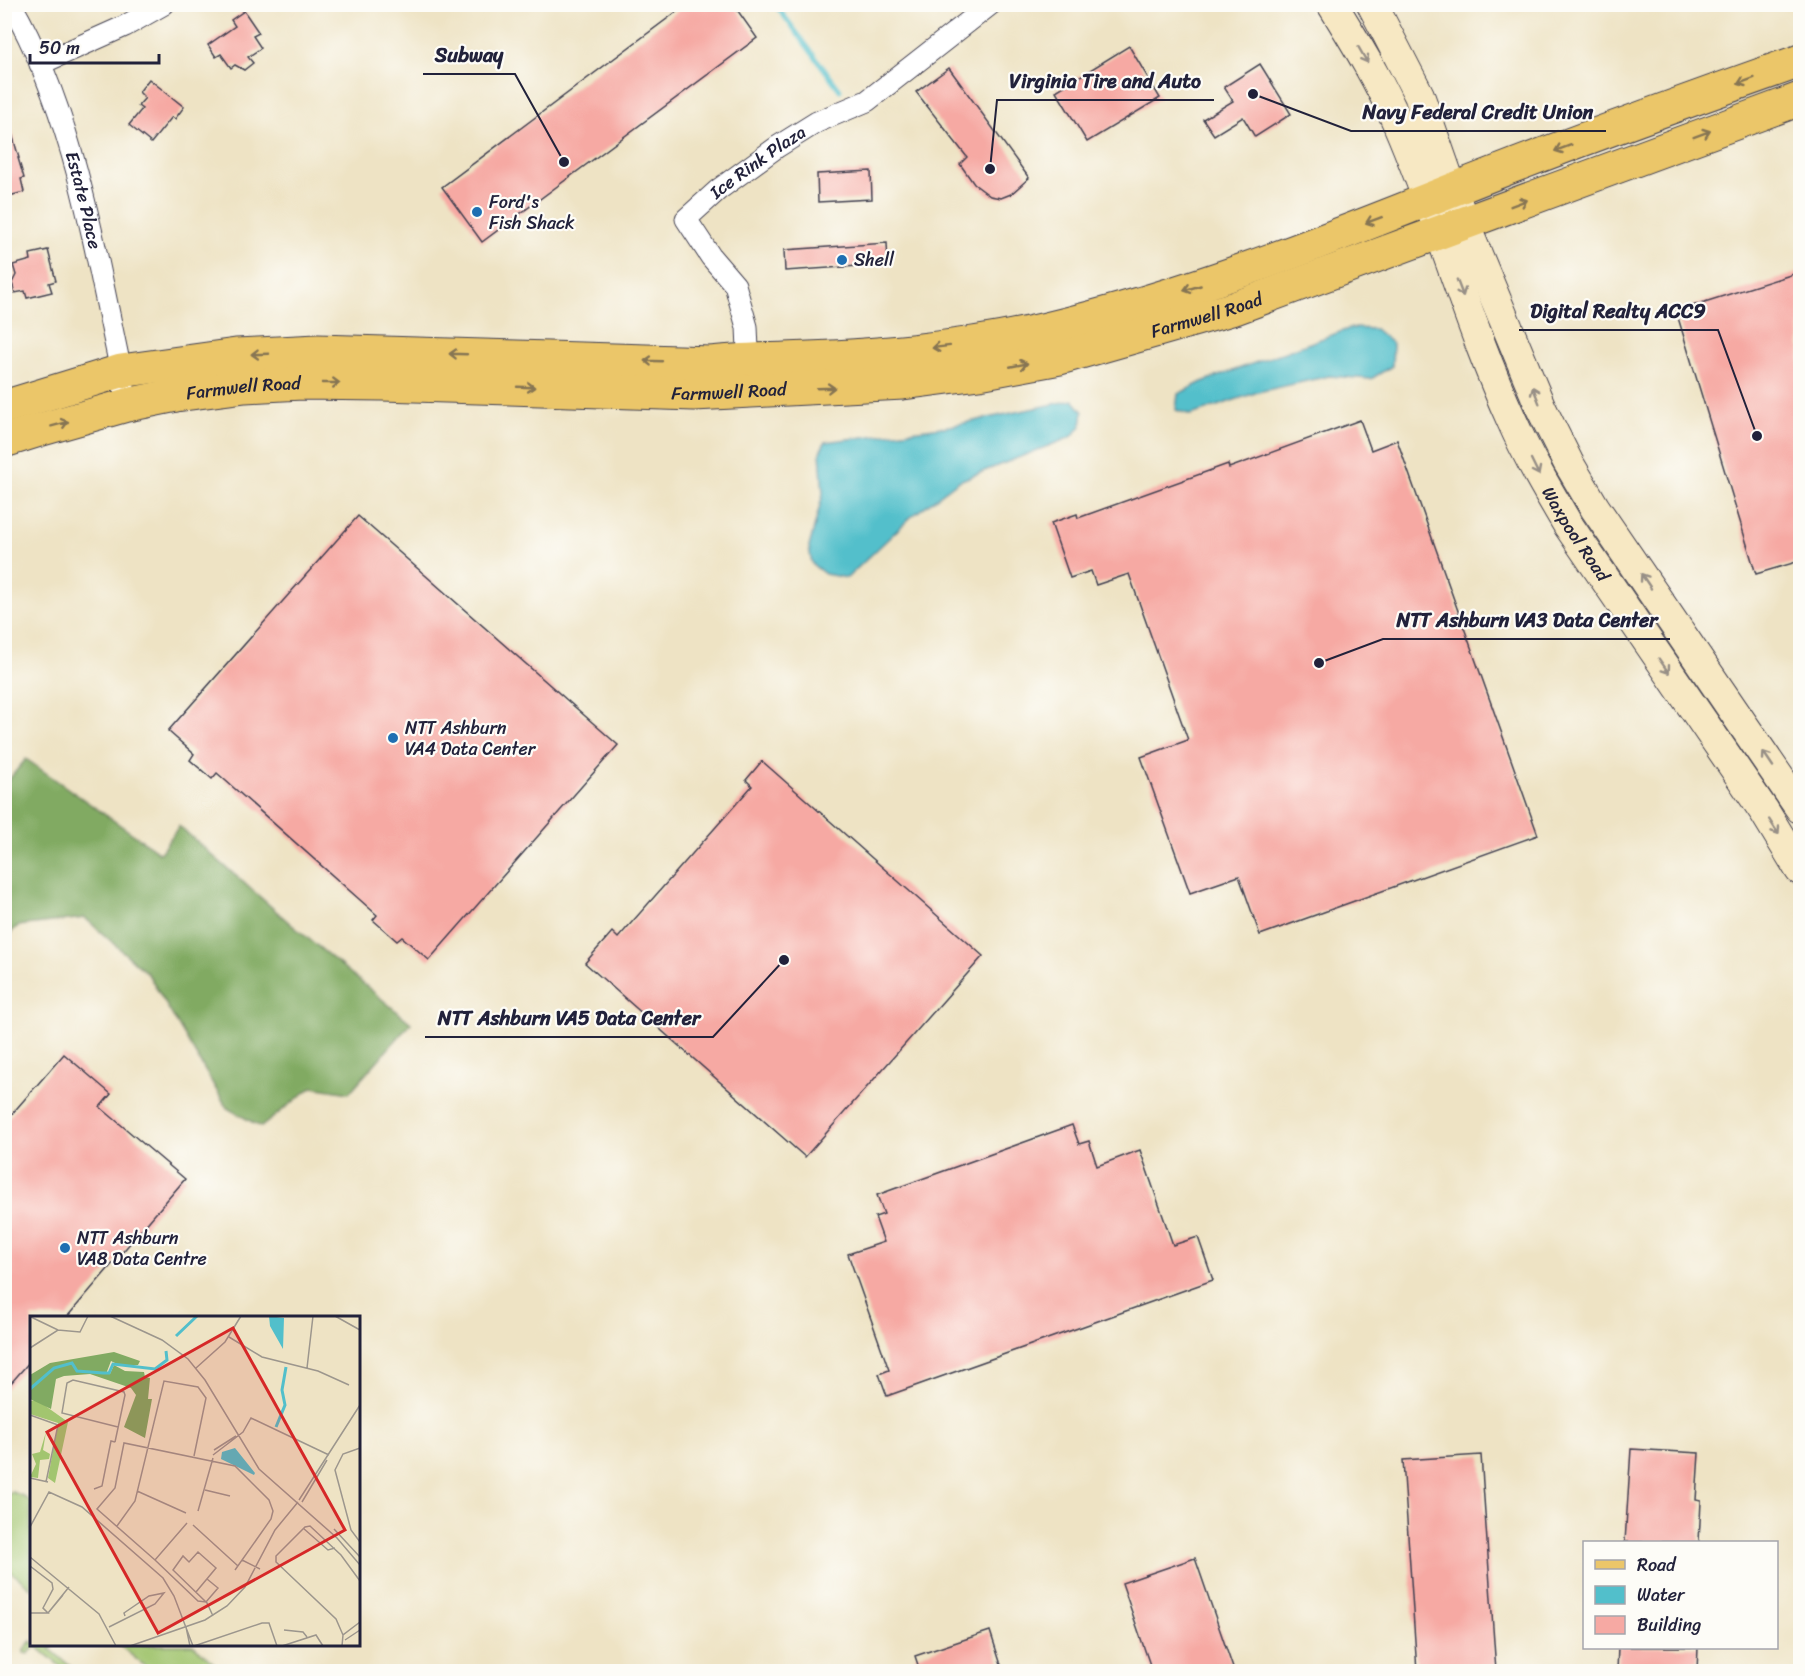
<svg xmlns="http://www.w3.org/2000/svg" width="1805" height="1676" font-family="Sriracha,sans-serif">
<style>
.green{fill:#a2c56f;stroke:#627455;stroke-width:1.5}
.forest{fill:#81aa62;stroke:#52664e;stroke-width:1.5}
.water{fill:#52bfcb;stroke:#3a7083;stroke-width:1.5}
.lines{fill:none;stroke-linecap:round;stroke-linejoin:round}
.stream{stroke:#52bfcb;stroke-width:5}
.building{fill:#f6a9a3}
.street-casing{stroke:#413f50;stroke-width:23}
.secondary-casing{stroke:#413f50;stroke-width:32}
.primary-casing{stroke:#413f50;stroke-width:35}
.street{stroke:#fff;stroke-width:21}
.secondary{stroke:#f7e8c3;stroke-width:30}
.primary{stroke:#ebc669;stroke-width:33}
.oneway{stroke:#978f86}
.oneway2{stroke:#867452}
.poi-dot{fill:#1f6fb2;stroke:#fdfcf7;stroke-width:2}
.labels{text-anchor:middle;dominant-baseline:central;stroke-width:4.5;stroke-linejoin:round;paint-order:stroke}
.street-label{font-size:18px;fill:#22223b;stroke:#fdfcf7}
.poi-label{font-size:18px;fill:#22223b;stroke:#fdfcf7;text-anchor:start}
.inset-river{fill:none;stroke:#52bfcb;stroke-width:3}
.inset-road{fill:none;stroke:#9c968d;stroke-width:1.5}
.view{fill:#d62828;fill-opacity:0.15;stroke:#d62828;stroke-width:3}
.inset-edge{fill:none;stroke:#22223b;stroke-width:3}
.leader{fill:none;stroke:#22223b;stroke-width:2}
.callout-dot{fill:#22223b;stroke:#fdfcf7;stroke-width:2}
.callout-label{font-size:20px;text-anchor:middle;font-weight:bold;fill:#22223b;stroke:#fdfcf7;stroke-width:4.5;stroke-linejoin:round;paint-order:stroke}
</style>
<rect width="100%" height="100%" fill="#fdfcf7"/>
<filter id="ink" filterUnits="userSpaceOnUse"><feTurbulence type="fractalNoise" baseFrequency=".0167" numOctaves="2"/><feDisplacementMap in="SourceGraphic" scale="12" xChannelSelector="R" yChannelSelector="G"/><feConvolveMatrix kernelMatrix="1 2 1 2 8 2 1 2 1" color-interpolation-filters="sRGB"/></filter>
<filter id="wash" filterUnits="userSpaceOnUse"><feTurbulence type="fractalNoise" baseFrequency=".008" numOctaves="4" result="noise"/><feDisplacementMap in="SourceGraphic" scale="24" xChannelSelector="R" yChannelSelector="G"/><feGaussianBlur stdDeviation="1.35" result="paint"/><feColorMatrix in="noise" values="0 0 0 0 0 0 0 0 0 0 0 0 0 0 0 0 0 1.4 0 .05"/><feComposite in="paint" operator="in"/></filter>
<g filter="url(#wash)">
<rect width="100%" height="100%" fill="#eee3c4"/>
<g class="green">
<path d="M12,1492l11,4 8,7v85l-26,-21v-71z"/>
<path d="M31,1641l1,3 22,1 -4,4 26,22h-10l-30,-25 -8,8 -4,-1v-4z"/>
<path d="M119,1645h74l30,26h-71v-1l-4,-3 -1,1z"/>
</g>
<path class="forest" d="M26,759l134,94 19,-27 113,99 119,98 -62,70 -37,-6 -51,40 -34,-19 -79,-134 -63,-56 -67,8 -13,12v-154z"/>
<g class="water">
<path d="M1351,328l24,1 18,15 -1,22 -21,13 -42,-3 -71,16 -67,23 -15,-5 2,-16 24,-12z"/>
<path d="M1073,400l10,12 -2,14 -10,11 -112,44 -48,36 -64,61 -22,-4 -13,-10 -3,-17 14,-53 -3,-42 5,-10 125,-16z"/>
</g>
<g class="lines">
<path class="stream" d="M775,4l65,86"/>
</g>
<g id="blocks">
<g class="building">
<path d="M687,4h46l24,34 -275,204 -40,-55z"/>
<path d="M244,11l15,22 -6,3 8,12 -13,9 5,6 -9,7 -9,-5 -4,3 -10,-14 -5,3 -8,-12 27,-19 -4,-6z"/>
<path d="M1129,46l31,52 -73,44 -31,-51z"/>
<path d="M1260,64l31,50 -36,23 -12,-20 -29,18 -11,-16 30,-18 -9,-14z"/>
<path d="M949,68l80,110 -18,16 -10,4 -11,-2 -16,-12 -14,-20 7,-7 -51,-65z"/>
<path d="M149,79l35,28 -9,12 -3,-2 -21,26 -22,-18 13,-16 -4,-3 7,-8 -6,-6z"/>
<path d="M8,120l11,38h-1l6,20 -3,1 3,13 -15,4 -1,-3 -4,1v-73z"/>
<path d="M871,171l1,28 -54,3 -1,-28z"/>
<path d="M887,243l1,21 -103,7 -1,-21z"/>
<path d="M48,250l8,31 -7,2 3,9 -25,6 -2,-7 -10,2 -3,-10 4,-8 -3,-10 18,-5 -1,-6z"/>
<path d="M1800,272v289l-44,13 -80,-263z"/>
<path d="M1360,420l11,30 26,-10 141,395 -278,100 -21,-59 -49,17 -49,-136 47,-17 -59,-166 -33,11 -5,-14 -21,7 -19,-55 26,-9 1,4 150,-54 1,4z"/>
<path d="M358,516l260,229 -189,215 -27,-23 -5,4 -24,-21 4,-5 -160,-142 -5,6 -22,-19 4,-6 -26,-23z"/>
<path d="M762,761l221,195 -178,201 -220,-194 27,-31 6,6 134,-152 -6,-6z"/>
<path d="M64,1054l47,40 -11,13 85,72 -118,138h-35v42l-28,32v-268z"/>
<path d="M1072,1125l7,19 10,-3 8,25 43,-16 33,95 25,-8 15,43 -326,116 -8,-22 10,-4 -41,-116 36,-12 -9,-25 9,-3 -7,-19z"/>
<path d="M1631,1449l68,4 -3,47 5,1 -2,41h-74z"/>
<path d="M1481,1455l15,216h-79l-14,-211z"/>
<path d="M1195,1558l39,113h-82l-30,-88z"/>
<path d="M990,1631l13,40h-83l-5,-15z"/>
<path d="M1618,1647h80l-1,24h-80z"/>
</g>
</g>
</g>
<g filter="url(#ink)">
<use href="#blocks" fill-opacity="0" stroke="#413f50" stroke-width="1.5"/>
<g class="lines">
<g class="street-casing">
<g id="street">
<path id="s1" d="M11,4c64,112 83,243 110,367l6,34"/>
<path d="M40,64l85,-38 39,-22"/>
<path id="s2" d="M749,371l-2,-44 -12,-42 -24,-28 -25,-38 32,-29 59,-43 40,-25 50,-21 124,-97"/>
</g>
</g>
<g class="secondary-casing">
<g id="secondary">
<path id="s3" d="M1332,4c24,39 48,78 66,120 42,97 70,200 114,297 16,36 36,70 56,104l196,286 36,59"/>
<path d="M1372,4l47,91 45,128 77,185 27,54 27,46 205,300"/>
</g>
</g>
<g class="primary-casing">
<g id="primary">
<path d="M4,407l117,-36 115,-16 82,-4 393,12c25,-3 49,-3 74,-4 88,-3 176,-10 261,-30 140,-33 273,-86 406,-139 115,-46 232,-88 348,-129"/>
<path id="s4" d="M4,441l35,-11 88,-25 49,-10 69,-9 57,-3 80,1 312,10 209,-11 76,-10 81,-15 175,-50 565,-209"/>
</g>
</g>
<use href="#street" class="street"/>
<use href="#secondary" class="secondary"/>
<use href="#primary" class="primary"/>
</g>
<defs><path id="oneway-shaft" d="M-6 0H5M1.5-3L5.5 0L1.5 3" fill="none" stroke-width="1.6" stroke-linecap="round" stroke-linejoin="round" transform="scale(1.5)"/></defs>
<g class="oneway">
<use href="#oneway-shaft" transform="translate(1363 55) rotate(60)"/>
<use href="#oneway-shaft" transform="translate(1460 288) rotate(69)"/>
<use href="#oneway-shaft" transform="translate(1536 395) rotate(-112)"/>
<use href="#oneway-shaft" transform="translate(1535 467) rotate(64)"/>
<use href="#oneway-shaft" transform="translate(1646 581) rotate(-124)"/>
<use href="#oneway-shaft" transform="translate(1664 666) rotate(55)"/>
<use href="#oneway-shaft" transform="translate(1768 759) rotate(-124)"/>
<use href="#oneway-shaft" transform="translate(1774 827) rotate(57)"/>
</g>
<g class="oneway2">
<use href="#oneway-shaft" transform="translate(1746 81) rotate(160)"/>
<use href="#oneway-shaft" transform="translate(1702 134) rotate(-20)"/>
<use href="#oneway-shaft" transform="translate(1563 148) rotate(159)"/>
<use href="#oneway-shaft" transform="translate(1519 203) rotate(-21)"/>
<use href="#oneway-shaft" transform="translate(1374 220) rotate(159)"/>
<use href="#oneway-shaft" transform="translate(1192 288) rotate(164)"/>
<use href="#oneway-shaft" transform="translate(941 347) rotate(173)"/>
<use href="#oneway-shaft" transform="translate(260 354) rotate(178)"/>
<use href="#oneway-shaft" transform="translate(458 354) rotate(-178)"/>
<use href="#oneway-shaft" transform="translate(653 361) rotate(-178)"/>
<use href="#oneway-shaft" transform="translate(1019 365) rotate(-11)"/>
<use href="#oneway-shaft" transform="translate(331 383)"/>
<use href="#oneway-shaft" transform="translate(526 387) rotate(2)"/>
<use href="#oneway-shaft" transform="translate(826 388) rotate(-2)"/>
<use href="#oneway-shaft" transform="translate(60 424) rotate(-15)"/>
</g>
</g>
<g class="poi-dot">
<circle cx="477" cy="212" r="6"/>
<circle cx="842" cy="260" r="6"/>
<circle cx="393" cy="738" r="6"/>
<circle cx="65" cy="1248" r="6"/>
</g>
<g class="labels">
<g class="street-label">
<text stroke="none"><textPath href="#s2" startOffset="262">Ice Rink Plaza</textPath></text>
<text stroke="none"><textPath href="#s1" startOffset="210">Estate Place</textPath></text>
<text stroke="none"><textPath href="#s4" startOffset="1218">Farmwell Road</textPath></text>
<text stroke="none"><textPath href="#s4" startOffset="246">Farmwell Road</textPath></text>
<text stroke="none"><textPath href="#s4" startOffset="732">Farmwell Road</textPath></text>
<text stroke="none"><textPath href="#s3" startOffset="585">Waxpool Road</textPath></text>
</g>
<g class="poi-label">
<text x="489" y="202">Ford's<tspan x="489" dy="21">Fish Shack</tspan></text>
<text x="854" y="260">Shell</text>
<text x="405" y="728">NTT Ashburn<tspan x="405" dy="21">VA4 Data Center</tspan></text>
<text x="77" y="1238">NTT Ashburn<tspan x="77" dy="21">VA8 Data Centre</tspan></text>
</g>
</g>
<g transform="translate(30 1316)">
<rect width="330" height="330" fill="#eee3c4"/>
<path d="M7,84l31,22 -13,61 -7,-5 10,-55 -28,-9v-13zM16,116l-3,18 7,4 -1,5 -9,1 -2,18 -8,-1 6,-13 -4,-10 8,-2z" fill="#a2c56f"/>
<path d="M84,36l26,9 -2,4 -17,1 -10,-5 -5,13h4l4,-9 11,6 19,1 1,5 5,1 -2,21h4l-7,39 -21,-11 12,-32 -5,-7 -41,-14 -26,2 -8,3 -5,30 -21,-10v-24l20,-12z" fill="#81aa62"/>
<path d="M239,0l15,2 -1,31 -13,-23zM205,132l20,25 -1,2 -33,-16 1,-7z" fill="#52bfcb"/>
<path class="inset-river" d="M146,20l21,-20M0,73l24,-21 18,-5 5,8 26,2h6l4,-9 42,5 12,-9 -1,-9M246,111l9,-22 -3,-15 4,-23"/>
<path class="inset-road" d="M80,0l52,24 26,19 17,21 54,89 78,69 23,27M305,0l25,14M1,1l27,13M199,21l33,20 56,14 31,14M0,32l28,-18 22,2 8,-16M166,52l29,-26 16,-26M277,52l6,-52M0,99l28,10 -12,57M85,126l10,-47 -1,-3 -51,-12 -6,3 -5,30 56,14M330,132l-17,6 -8,16 16,60 9,12M184,134l22,-14M183,139l30,-23 8,-14 78,37M0,162l18,4M64,173l8,-3 9,-45 4,1M175,174l25,6M107,175l49,22M269,184l61,-95M272,186l25,-42M168,195l15,-53M157,207l-32,37 -58,-51 18,-21 9,-45 111,23 34,34 4,11 -2,8 -36,51M163,209l45,41M87,210l18,-25 29,-120 34,6 8,11 -12,58M0,211l19,-35 33,15 81,71 11,18 19,50M273,212l25,22 7,-2M304,213l26,28M0,241l69,57 17,32M125,244l43,41 8,1 12,-14 -11,-9M212,244l18,9M0,250l22,17 1,6 -10,19 5,5h-18M166,276l20,-24 -18,-16 -9,10 -6,-6 -10,14 34,33 6,13M33,279l-15,18 21,-26M79,311l46,-23 9,-11 -15,3 -25,17 1,3M156,311l4,19M254,314l19,2 4,5M313,319l-7,-16 -60,-57v-6l29,-29 5,-1 31,29 19,26M315,324l15,-10M100,330l75,-26 22,-14 18,-19 30,-57 23,-28M164,330l68,-23h7l8,23M252,330l34,-11 7,11M312,330l1,-11 17,-13"/>
<path class="view" d="M203,12l112,202 -187,103 -111,-201z"/>
<rect width="330" height="330" class="inset-edge"/>
</g>
<path class="leader" d="M564 162L515 74H423M990 169L997 100H1214M1253 94L1351 131H1606M1757 436L1718 330H1519M1319 663L1383 639H1670M784 960L713 1037H425"/>
<g class="callout-dot">
<circle cx="564" cy="162" r="6"/>
<circle cx="990" cy="169" r="6"/>
<circle cx="1253" cy="94" r="6"/>
<circle cx="1757" cy="436" r="6"/>
<circle cx="1319" cy="663" r="6"/>
<circle cx="784" cy="960" r="6"/>
</g>
<g class="callout-label">
<text x="469" y="62">Subway</text>
<text x="1105" y="88">Virginia Tire and Auto</text>
<text x="1478" y="119">Navy Federal Credit Union</text>
<text x="1618" y="318">Digital Realty ACC9</text>
<text x="1527" y="627">NTT Ashburn VA3 Data Center</text>
<text x="569" y="1025">NTT Ashburn VA5 Data Center</text>
</g>
<rect width="1805" height="1676" fill="none" stroke="#fdfcf7" stroke-width="24"/>
<rect x="1583" y="1541" width="195" height="108" fill="#fdfcf7" stroke="#a5a5ac" stroke-width="1.5"/>
<rect x="1595" y="1560" width="30" height="9" fill="#ebc669" stroke="#a5a5ac" stroke-width="1.5"/>
<text x="1637" y="1571" font-size="18" fill="#22223b">Road</text>
<rect x="1595" y="1586" width="30" height="18" fill="#52bfcb" stroke="#a5a5ac" stroke-width="1.5"/>
<text x="1637" y="1601" font-size="18" fill="#22223b">Water</text>
<rect x="1595" y="1616" width="30" height="18" fill="#f6a9a3" stroke="#a5a5ac" stroke-width="1.5"/>
<text x="1637" y="1631" font-size="18" fill="#22223b">Building</text>
<path d="M30 54v9h129v-9" fill="none" stroke="#22223b" stroke-width="3"/>
<text x="39" y="54" font-size="18" fill="#22223b" stroke="#fdfcf7" stroke-width="4.5" paint-order="stroke">50 m</text>
</svg>
